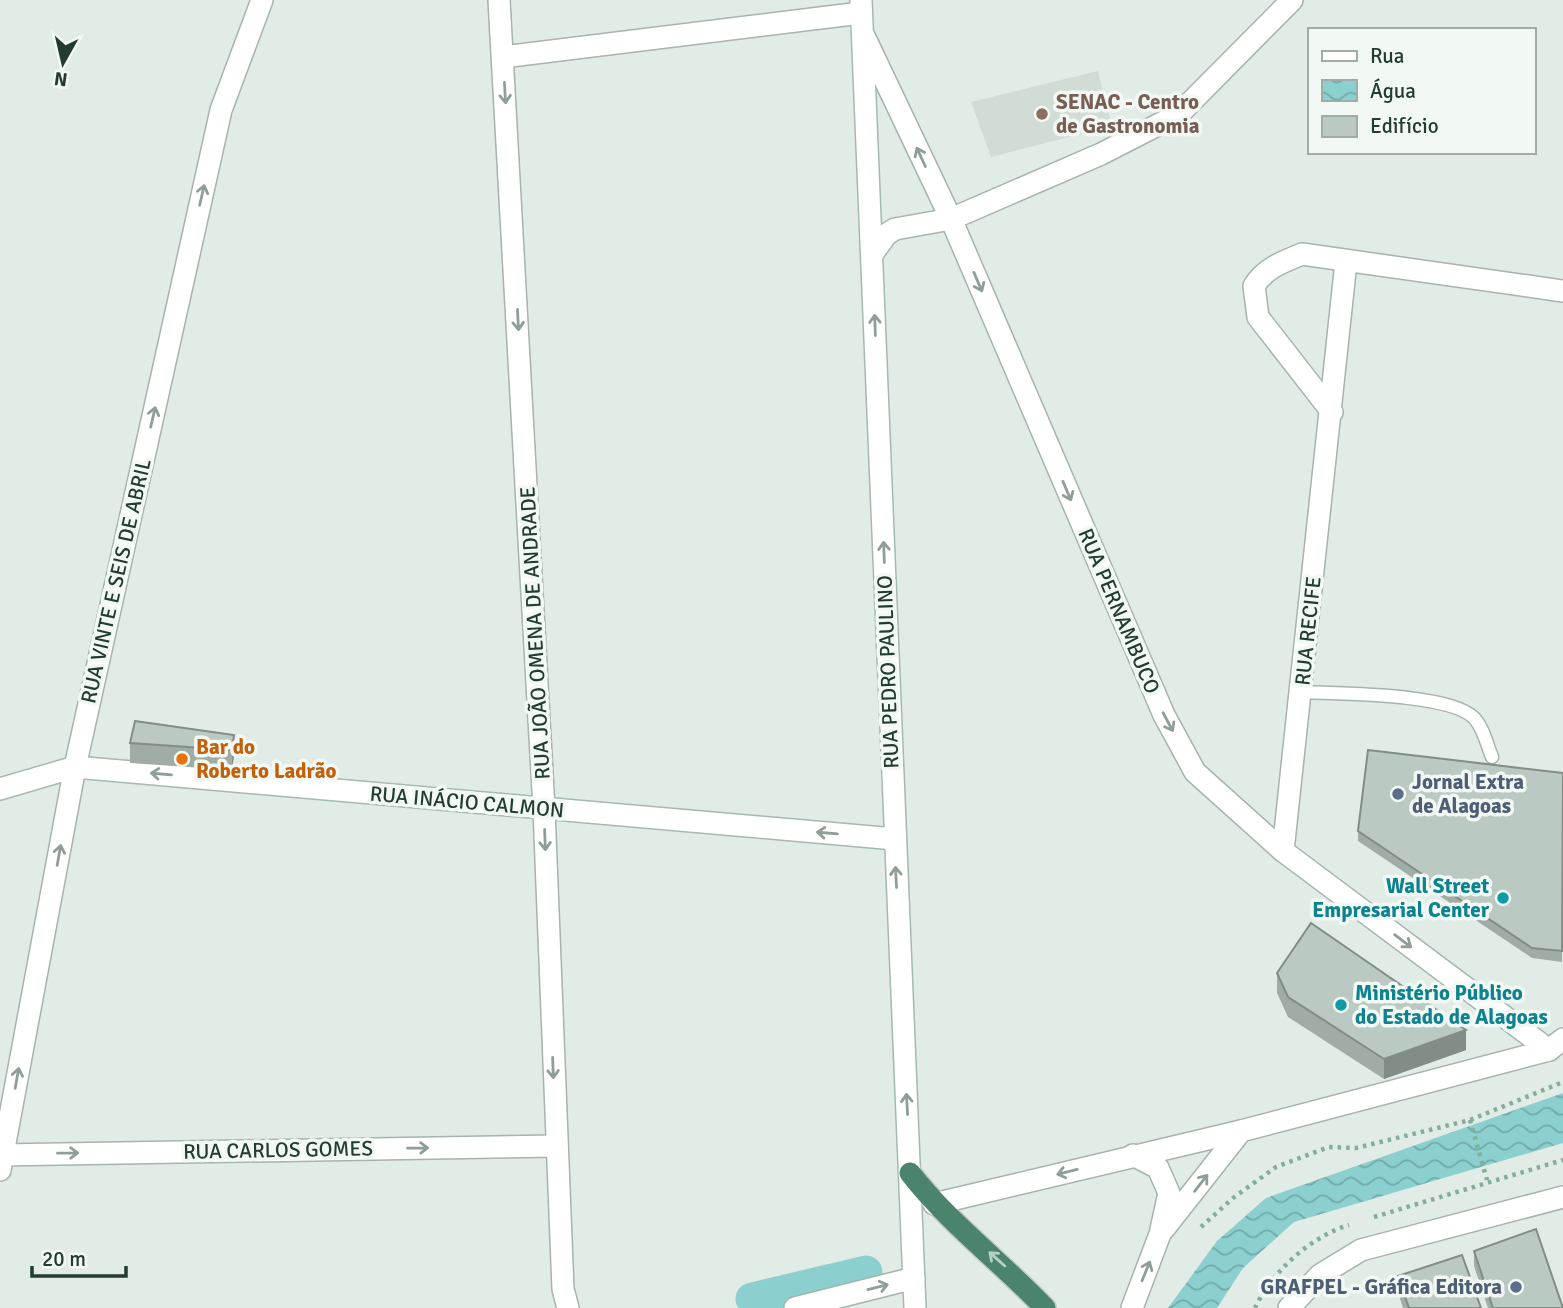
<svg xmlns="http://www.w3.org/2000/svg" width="1563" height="1308" font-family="Signika,sans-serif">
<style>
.built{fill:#d0dcd4}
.water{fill:url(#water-waves)}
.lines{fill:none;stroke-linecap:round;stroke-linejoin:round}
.canal{stroke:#8bd0cf;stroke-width:33}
.service-casing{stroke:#a5b4ac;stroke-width:15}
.minor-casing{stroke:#a5b4ac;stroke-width:24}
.tertiary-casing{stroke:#a5b4ac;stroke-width:24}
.secondary-casing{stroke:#a3baae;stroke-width:24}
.trunk-casing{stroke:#c1c8c5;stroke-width:24}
.path{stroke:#83af99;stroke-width:4.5;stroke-dasharray:3.5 5;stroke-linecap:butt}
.service{stroke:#fff;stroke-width:12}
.minor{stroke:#fff;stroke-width:21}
.tertiary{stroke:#fff;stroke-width:21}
.secondary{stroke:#fff;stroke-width:21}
.trunk{stroke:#4b846d;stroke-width:21}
.wall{fill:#a0ada6}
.shaded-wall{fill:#828d87}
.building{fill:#bac9c1;stroke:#828d87;stroke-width:2}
.oneway{stroke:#909e98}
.oneway2{stroke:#b8cfc5}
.education-dot{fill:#8d6e63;stroke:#f2f8f4;stroke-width:2.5}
.food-dot{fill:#e8710a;stroke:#f2f8f4;stroke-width:2.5}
.service-dot{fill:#5c6f8a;stroke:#f2f8f4;stroke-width:2.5}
.culture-dot{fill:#0f9aa8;stroke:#f2f8f4;stroke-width:2.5}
.labels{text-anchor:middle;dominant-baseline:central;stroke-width:7;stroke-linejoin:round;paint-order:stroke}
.education-label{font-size:21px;font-weight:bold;fill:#785e54;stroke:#f2f8f4;text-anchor:start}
.street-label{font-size:21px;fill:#223c31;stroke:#f2f8f4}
.food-label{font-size:21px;font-weight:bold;fill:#c56008;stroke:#f2f8f4;text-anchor:start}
.service-label{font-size:21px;font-weight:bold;fill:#4e5e75;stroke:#f2f8f4;text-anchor:start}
.culture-label{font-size:21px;font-weight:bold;fill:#0d838f;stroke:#f2f8f4;text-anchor:end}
</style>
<defs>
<pattern id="water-waves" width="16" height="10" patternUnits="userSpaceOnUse" patternTransform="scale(1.75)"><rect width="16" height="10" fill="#8bd0cf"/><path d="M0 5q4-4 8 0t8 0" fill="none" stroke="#71aaa9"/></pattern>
</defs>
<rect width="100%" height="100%" fill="#e2ece6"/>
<path class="built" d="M1098,71l14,55 -121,31 -20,-55z"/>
<path class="water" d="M1563,1093v50l-269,79 -51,46 -26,40h-49l49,-67 49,-43z"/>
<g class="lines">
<path class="canal" d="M752,1299l114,-27"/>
<g class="service-casing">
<path id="service" d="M1301,692c37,2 146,1 172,25 10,9 14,28 19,40"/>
</g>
<g class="minor-casing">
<g id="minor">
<path d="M864,36l87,183 213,496 31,57 88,79 266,199"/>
<path d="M503,57l358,-44"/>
<path d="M951,219l150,-65 78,-40 113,-114"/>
<path d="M1332,412l-74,-95 -4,-31c11,-18 29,-24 48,-32l261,37"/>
<path d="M1283,851l63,-589"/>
<path d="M934,1204l307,-73 308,-81 14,-11"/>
<path d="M1163,1230l78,-99"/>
<path d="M795,1308l119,-30"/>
<path d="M1132,1308l28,-74 9,-41 -11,-25 -25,-13"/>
<path d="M1289,1308l31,-33 41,-25 202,-53"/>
</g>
</g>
<g class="tertiary-casing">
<g id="tertiary">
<path d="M499,0l45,809 19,480 5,19"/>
<path d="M0,1155l556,-9"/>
<path d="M0,1170l75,-403 146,-657 41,-110"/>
</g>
</g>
<g class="secondary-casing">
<g id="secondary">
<path d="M861,0l54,1308"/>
<path d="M873,253l14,-19 8,-5 56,-10"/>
<path d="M0,789l75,-22 820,72"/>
</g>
</g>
<g class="trunk-casing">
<path id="trunk" d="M910,1173c39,50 91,89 135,135"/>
</g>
<g class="path">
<path d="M1470,1120l17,60"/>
<path d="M1374,1217l189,-57"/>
<path d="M1201,1227l32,-29 43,-31 53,-20 27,1 114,-28 93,-38"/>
<path d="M1255,1308c17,-36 55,-71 94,-83"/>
</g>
<use href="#service" class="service"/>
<use href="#minor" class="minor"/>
<use href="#tertiary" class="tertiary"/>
<use href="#secondary" class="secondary"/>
<use href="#trunk" class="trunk"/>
</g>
<g class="wall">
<path d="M234,735v20l-2,15 -102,-7v-20z"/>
<path d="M1563,773l-1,189 -30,-4 -174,-117v-10z"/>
<path d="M1277,973l189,77 -82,29 -96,-62 -11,-24z"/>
<path d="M1474,1251l89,57h-75l-14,-42z"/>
<path d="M1398,1276l83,32h-78l-5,-16z"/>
</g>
<g class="shaded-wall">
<path d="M234,735v20l-2,15v-20z"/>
<path d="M1466,1030v20l-82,29v-20z"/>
</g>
<g class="building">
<path d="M135,721l99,14 -2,15 -102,-7z"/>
<path d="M1368,750l195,23 -1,178 -30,-3 -174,-117z"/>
<path d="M1311,923l155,107 -82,29 -96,-62 -11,-24z"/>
<path d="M1536,1229l27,79h-70l-19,-57z"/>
<path d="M1462,1255l19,53h-72l-11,-32z"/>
</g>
<defs><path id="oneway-shaft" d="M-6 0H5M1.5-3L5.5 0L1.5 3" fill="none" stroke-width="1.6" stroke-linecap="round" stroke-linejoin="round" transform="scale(1.75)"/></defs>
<g class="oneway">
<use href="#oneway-shaft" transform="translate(505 93) rotate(87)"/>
<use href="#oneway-shaft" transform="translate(921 157) rotate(-115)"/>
<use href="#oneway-shaft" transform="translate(202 195) rotate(-77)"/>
<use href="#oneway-shaft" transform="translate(978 282) rotate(67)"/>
<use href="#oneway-shaft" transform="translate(518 320) rotate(87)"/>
<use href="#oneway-shaft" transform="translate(875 325) rotate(-92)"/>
<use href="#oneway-shaft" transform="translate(153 417) rotate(-77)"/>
<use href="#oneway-shaft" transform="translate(1067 491) rotate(67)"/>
<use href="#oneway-shaft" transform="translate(884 552) rotate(-92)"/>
<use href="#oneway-shaft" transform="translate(1168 722) rotate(62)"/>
<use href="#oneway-shaft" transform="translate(161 774) rotate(-175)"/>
<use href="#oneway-shaft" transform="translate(827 833) rotate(-175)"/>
<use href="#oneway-shaft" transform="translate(545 840) rotate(88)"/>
<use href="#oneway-shaft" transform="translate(59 855) rotate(-80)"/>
<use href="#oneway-shaft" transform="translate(896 877) rotate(-93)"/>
<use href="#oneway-shaft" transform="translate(1403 941) rotate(37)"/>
<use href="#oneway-shaft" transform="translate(553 1068) rotate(88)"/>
<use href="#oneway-shaft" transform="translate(17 1078) rotate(-80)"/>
<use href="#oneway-shaft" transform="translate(907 1104) rotate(-93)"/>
<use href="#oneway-shaft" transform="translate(418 1148) rotate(-1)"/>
<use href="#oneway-shaft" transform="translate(68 1153) rotate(-1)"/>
<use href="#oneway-shaft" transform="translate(1067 1172) rotate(166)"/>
<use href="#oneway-shaft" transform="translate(1201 1183) rotate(-52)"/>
<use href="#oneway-shaft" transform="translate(1146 1271) rotate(-68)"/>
<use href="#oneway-shaft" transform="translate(878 1287) rotate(-14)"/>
</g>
<use class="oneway2" href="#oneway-shaft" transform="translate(997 1259) rotate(-138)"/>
<circle class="education-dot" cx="1042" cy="114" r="7"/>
<circle class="food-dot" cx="182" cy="759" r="7"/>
<g class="service-dot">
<circle cx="1398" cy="794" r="7"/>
<circle cx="1516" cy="1287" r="7"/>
</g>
<g class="culture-dot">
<circle cx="1503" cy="898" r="7"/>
<circle cx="1341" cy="1005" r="7"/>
</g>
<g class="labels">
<g class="education-label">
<text x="1056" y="102">SENAC - Centro<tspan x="1056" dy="24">de Gastronomia</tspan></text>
</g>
<g class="street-label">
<text transform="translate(116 581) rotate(-77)">RUA VINTE E SEIS DE ABRIL</text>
<text transform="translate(1119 611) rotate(67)">RUA PERNAMBUCO</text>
<text transform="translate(1308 631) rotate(-84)">RUA RECIFE</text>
<text transform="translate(535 633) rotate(-93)">RUA JOÃO OMENA DE ANDRADE</text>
<text transform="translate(888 672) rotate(-92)">RUA PEDRO PAULINO</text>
<text transform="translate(467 802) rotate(5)">RUA INÁCIO CALMON</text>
<text transform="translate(278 1150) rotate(-1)">RUA CARLOS GOMES</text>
</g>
<g class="food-label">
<text x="196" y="747">Bar do<tspan x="196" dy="24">Roberto Ladrão</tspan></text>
</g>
<g class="service-label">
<text x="1412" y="782">Jornal Extra<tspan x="1412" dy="24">de Alagoas</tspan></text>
<text x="1502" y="1287" text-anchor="end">GRAFPEL - Gráfica Editora</text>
</g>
<g class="culture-label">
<text x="1489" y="886">Wall Street<tspan x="1489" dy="24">Empresarial Center</tspan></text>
<text x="1355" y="993" text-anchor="start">Ministério Público<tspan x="1355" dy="24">do Estado de Alagoas</tspan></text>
</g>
</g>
<rect x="1308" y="28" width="228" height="126" fill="#f2f8f4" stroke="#9fada6" stroke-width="2"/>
<rect x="1322" y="51" width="35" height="10" fill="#ffffff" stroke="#9fada6" stroke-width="2"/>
<text x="1370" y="63" font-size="21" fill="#223c31">Rua</text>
<rect x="1322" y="80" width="35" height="21" fill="url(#water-waves)" stroke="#9fada6" stroke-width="2"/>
<text x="1370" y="98" font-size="21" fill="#223c31">Água</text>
<rect x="1322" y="116" width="35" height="21" fill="#bac9c1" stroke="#9fada6" stroke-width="2"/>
<text x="1370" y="133" font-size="21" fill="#223c31">Edifício</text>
<g transform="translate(63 63) rotate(188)" stroke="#f2f8f4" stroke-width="5" paint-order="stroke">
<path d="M0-5L12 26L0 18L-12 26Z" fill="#223c31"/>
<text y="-10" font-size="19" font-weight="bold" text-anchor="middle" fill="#223c31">N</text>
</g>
<path d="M32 1266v10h94v-10" fill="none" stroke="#223c31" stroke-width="3.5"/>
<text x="42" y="1266" font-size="21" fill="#223c31" stroke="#f2f8f4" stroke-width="5" paint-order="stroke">20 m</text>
</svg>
